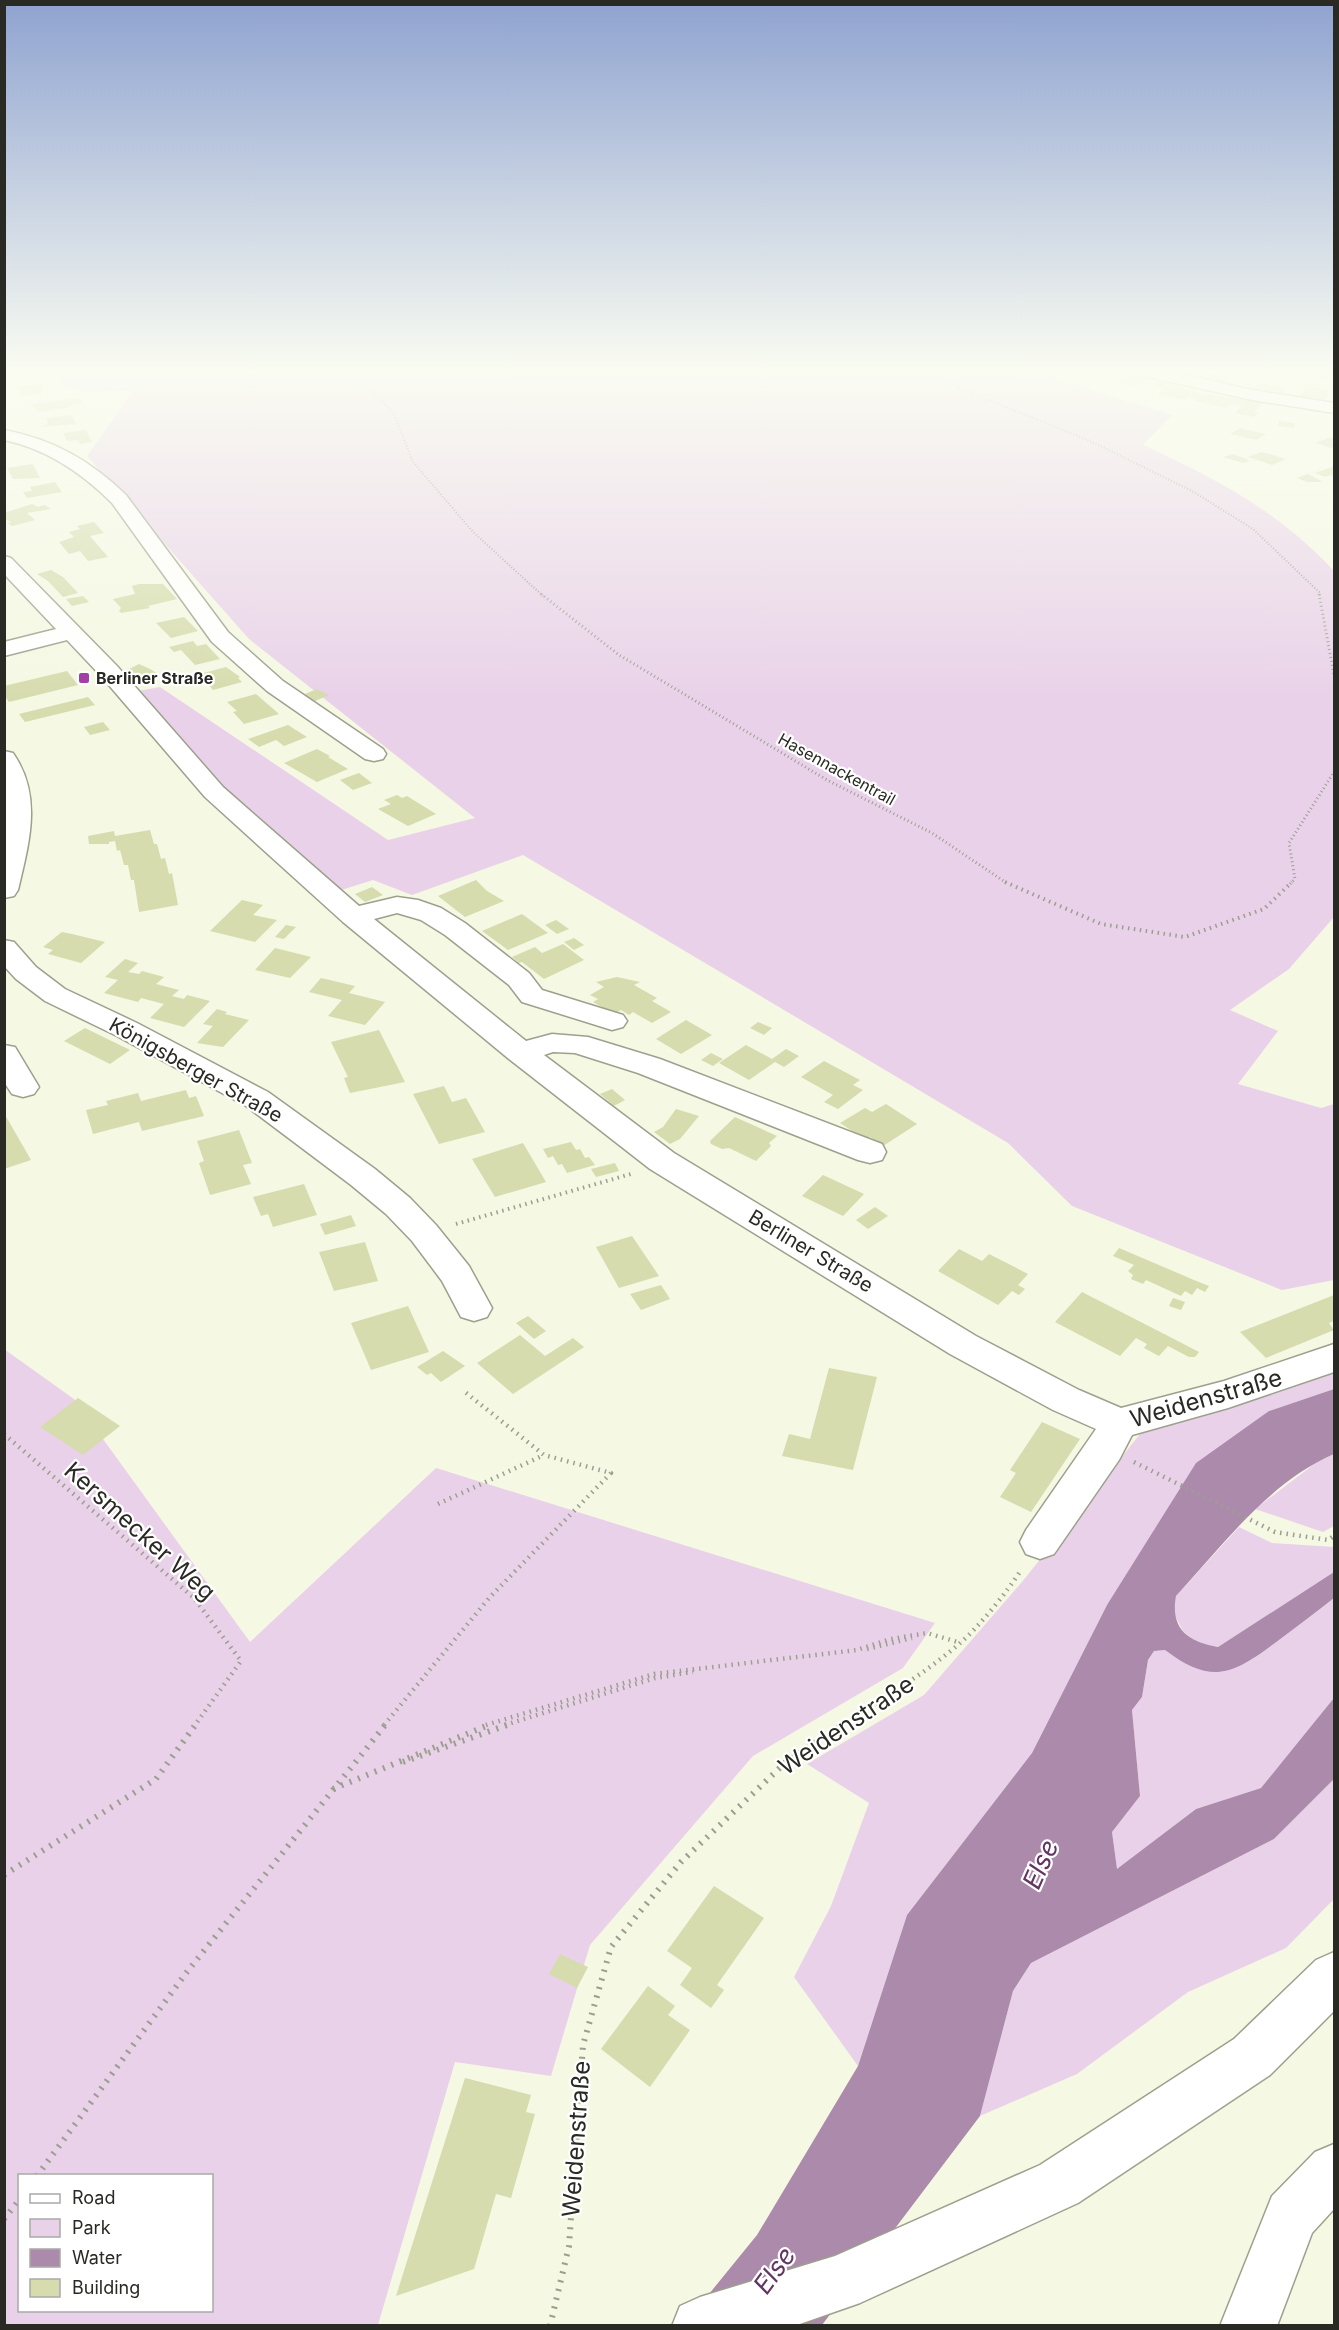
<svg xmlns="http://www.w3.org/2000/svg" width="1339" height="2330" font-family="Inter,sans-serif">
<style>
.green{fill:#e9d2e9;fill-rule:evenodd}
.water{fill:#ab8aab}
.building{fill:#d6dcae}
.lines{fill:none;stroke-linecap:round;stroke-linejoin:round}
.minor-casing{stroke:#9da08d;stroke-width:3}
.major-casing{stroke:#9da08d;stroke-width:3}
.path-far4{stroke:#9c9f90;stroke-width:2;stroke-dasharray:1 2;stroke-linecap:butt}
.path-far3{stroke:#9c9f90;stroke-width:3;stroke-dasharray:1 3;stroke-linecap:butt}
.path-far2{stroke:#9c9f90;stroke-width:4;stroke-dasharray:1.5 4.5;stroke-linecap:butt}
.path-far1{stroke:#9c9f90;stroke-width:4.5;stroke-dasharray:1.5 5;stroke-linecap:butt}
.path{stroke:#9c9f90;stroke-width:6;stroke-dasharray:2 7;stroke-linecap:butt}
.minor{fill:#fff;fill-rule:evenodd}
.major{fill:#fff;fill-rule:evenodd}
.poi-dot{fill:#a340a6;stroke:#fff;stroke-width:2}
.labels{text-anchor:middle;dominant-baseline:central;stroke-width:4.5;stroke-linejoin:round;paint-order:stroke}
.far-poi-label{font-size:16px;font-weight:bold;fill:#292a23;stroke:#fff;text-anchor:start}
.far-street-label{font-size:16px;fill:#292a23;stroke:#fff}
.street-label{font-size:20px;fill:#292a23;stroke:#fff}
.near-street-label{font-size:24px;fill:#292a23;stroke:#fff}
.near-water-label{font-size:26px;font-style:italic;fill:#623562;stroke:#fff}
</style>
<rect width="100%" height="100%" fill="#f5f8e3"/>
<g class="green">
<path d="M65,370h973l14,8 120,37 -29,30c74,34 135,66 191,126v346l-45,52 -59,41 48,21 -40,53 83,24 13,-4v176l-52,10 -210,-84 -64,-63 -485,-288 -111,40 -39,-15 -38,12 -116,-103 -81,-98 22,-4 228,153 87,-22 -226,-179 -162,-183 47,-66 -48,2 -27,-9z"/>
<path d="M4,1349l70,50 176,243 186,-174 499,155 -32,45 -150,88 -163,189 -39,131 -96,-14 -77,263h-373zM20,2176h192v134h-192z"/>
<path d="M1334,1368v21l-65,22 -162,194 -75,148 -125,162 -49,151 -64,-89 37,-71 38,-103 -62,-39 117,-69 98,-113 118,-148z"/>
<path d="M1334,1454v72l-11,6 -68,-23 62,-47z"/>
<path d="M1239,1527l33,16 62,4v25l-116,75 -22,-4 -13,-12 -10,-19 3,-16z"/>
<path d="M1334,1598v100l-30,39 -43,51 -65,21 -79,61 -5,-38 28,-36 -8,-86 10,-13 6,-37 6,-9 11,-1c46,35 67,25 110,-7 20,-15 40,-30 59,-45z"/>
<path d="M1334,1779v120l-48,49 -98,44 -111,82 -97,42 33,-125 18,-28 243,-124z"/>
</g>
<path class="water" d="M1334,1389v65c-65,28 -111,91 -158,142 -6,33 12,46 42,51l116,-75v26c-19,15 -39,30 -59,45 -43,32 -64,42 -110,7l-11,1 -6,9 -6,37 -10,13 8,86 -28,36 5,37 79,-60 65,-21 73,-90v81l-60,60 -243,124 -18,28 -33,125 -158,209 -139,1 74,-91 101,-169 49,-151 125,-162 75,-148 89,-142 73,-52z"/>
<g class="building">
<path d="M32,370h21l-2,6 -24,1 1,-5z"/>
<path d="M1334,370v6l-10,3 -11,-4z"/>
<path d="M1208,373l20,4 -2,2h4l-10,4 -22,-4z"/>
<path d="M1128,375l19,5 -17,6 -14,-3z"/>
<path d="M1163,381l9,2 -3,2 28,6 -2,1 68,11 -9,9 4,1 -4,4 -19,-4 7,-7 -12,-2 -3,4 -33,-7 2,-2 -8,-1 6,-5 -11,7 -24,-6 5,-6 -10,-2z"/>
<path d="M42,383v11l-22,2 1,-6 -3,1v-4z"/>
<path d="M1259,383l25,5 -1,3 4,1 -4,3 -31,-5z"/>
<path d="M1306,386l14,2 11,2 -7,10 -24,-4z"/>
<path d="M79,398l3,5 -12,2 1,2 -32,5 -9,-8z"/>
<path d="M71,415l5,9 -34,3 6,-4 -2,-5z"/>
<path d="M1279,421l16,2 -1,5 -16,-2z"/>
<path d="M1240,428l26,6 -10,6 -26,-6z"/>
<path d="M86,430l6,12 -12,2 -2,-4 -11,1 -4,-8z"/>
<path d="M1330,437l4,2v10l-18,-6z"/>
<path d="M1261,452l9,2 16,5 -14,6 -24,-8z"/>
<path d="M1233,454l11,4 6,3 -7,2 -20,-6z"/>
<path d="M33,464l7,14 -27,1 -6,-11z"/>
<path d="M1334,466v10l-4,-1 -5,2 -10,-4z"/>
<path d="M1308,474l15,8h-16l-10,-4z"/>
<path d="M55,482l7,10 -35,6 -4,-6 9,-1 -2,-4z"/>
<path d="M32,504l6,3 7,-2 6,4 -24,4 8,7 -23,6 -4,-3 4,-1 -8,-3v-6z"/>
<path d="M94,522l10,11 -14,3 18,21 -20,4 -8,-10 -11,3 -10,-12 15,-5 -5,-5 11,-3 -3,-3z"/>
<path d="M51,570l12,7 15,16 -15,4 -15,-16 -11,-7z"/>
<path d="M139,584h24l14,15 -29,7 2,2 -29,5 -2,-2 2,-3 -8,-9 22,-5 -3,-8z"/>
<path d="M83,596l6,6 -17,4 -6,-7z"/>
<path d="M184,617l14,14 -27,7 -15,-15z"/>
<path d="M193,641l4,5 9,-2 14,15 -25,6 -14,-15 -7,2 -5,-5z"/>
<path d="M139,664l11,5 8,5 -12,4 3,3 -8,3 -14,-14z"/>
<path d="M226,667l14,10 -2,1 4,4 -29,8 -13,-16z"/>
<path d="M67,671l11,14 -69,17 -5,-7v-9z"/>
<path d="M317,689l12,6 -16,7 -13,-6z"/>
<path d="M256,694l23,20 -35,10 -11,-12 4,-1 -10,-9z"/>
<path d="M88,697l7,8 -70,17 -6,-8z"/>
<path d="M103,722l7,8 -20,5 -6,-8z"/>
<path d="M288,725l19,12 -23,9 -8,-6 -17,7 -11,-8z"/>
<path d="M317,749l13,7 -2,1 20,12 -31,13 -33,-19z"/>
<path d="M359,773l13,10 -19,7 -13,-10z"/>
<path d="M397,795l5,3 5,-2 29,18 -28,12 -30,-17 13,-5 -7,-4z"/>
<path d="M150,830l4,14h3l4,15 4,-1 4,16 3,-1 6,32 -39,7 -5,-32h-3l-3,-15h-4l-4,-15 -3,1 -2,-10 -6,1v2h-20l-1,-8 26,-5 1,5z"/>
<path d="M476,880l11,11 17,10 -39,16 -27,-21z"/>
<path d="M372,887l11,8 -18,7 -10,-8z"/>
<path d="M242,900l21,5 -10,10 24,5 -22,22 -45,-11z"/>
<path d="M522,914l26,19 -40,17 -26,-19z"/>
<path d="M556,920l13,9 -12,5 -12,-9z"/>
<path d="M286,925l10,2 -12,12 -9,-2z"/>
<path d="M62,932l10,2 33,8 -24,21 -33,-9 5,-4 -10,-3z"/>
<path d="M574,938l10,7 -10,5 -10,-8z"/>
<path d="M563,944l21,16 -40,19 -22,-17 -3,1 -7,-6 23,-10 7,6z"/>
<path d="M275,948l36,9 -21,21 -35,-8z"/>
<path d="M125,959l13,4 -10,9 11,2 3,-3 22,6 -8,7 23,6 -7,6 12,3 3,-4 23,6 -26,26 -34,-9 14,-14 -23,-6 -3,4 -34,-9 14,-13 -13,-3z"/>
<path d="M617,977l23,5 -6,3 23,13 -5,3 19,11 -19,11 -19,-11 -4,3 -8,-5 -7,4 -21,-12 5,-3 -8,-4 14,-8 -8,-5z"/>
<path d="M321,978l34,8 -6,7 36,9 -20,23 -37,-9 14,-16 -33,-8z"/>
<path d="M217,1009l10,3 -2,2 24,6 -26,27 -26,-4 16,-17 -10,-2z"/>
<path d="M686,1020l26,15 -31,19 -25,-15z"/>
<path d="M758,1022l14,6 -8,7 -14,-7z"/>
<path d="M85,1028l45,22 -20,14 -46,-23z"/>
<path d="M379,1030l26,52 -55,11 -6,-15 4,-1 -17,-35z"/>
<path d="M746,1045l26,14 14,-10 13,7 -15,11 -9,-5 -26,18 -30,-17z"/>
<path d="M711,1053l12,6 -10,7 -12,-6z"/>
<path d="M824,1061l36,19 -7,5 10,5 -25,19 -14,-7 9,-7 -32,-18z"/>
<path d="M444,1086l8,16 14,-4 19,34 -46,12 -26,-50z"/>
<path d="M612,1089l13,11 -11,6 -14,-12z"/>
<path d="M186,1090l3,8 7,-2 8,20 -62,15 -3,-9 -46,12 -7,-24 22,-5 -2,-4 32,-8 3,8z"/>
<path d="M886,1104l31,20 -34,22 -13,-9 -4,3 -26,-17 25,-15 7,4z"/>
<path d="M676,1109l23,7 -19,23 -10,5 -16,-12 9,-5z"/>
<path d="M4,1113l27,47 -27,9z"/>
<path d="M735,1117l42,19 -8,7 2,3 -15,15 -27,-13 -7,1 -11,-5 -1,-3z"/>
<path d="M239,1130l13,33 -9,2 8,19 -41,11 -11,-32 5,-2 -7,-20z"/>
<path d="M571,1142l5,8 4,-1 5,9 4,-1 6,8 -28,8 -5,-9 -4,1 -5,-9 -5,2 -5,-9z"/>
<path d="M523,1143l23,39 -51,15 -23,-38z"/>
<path d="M615,1163l4,8 -23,6 -5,-8z"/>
<path d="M823,1175l41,19 -21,22 -41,-20z"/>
<path d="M304,1184l13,31 -44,12 -5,-13 -7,2 -8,-19z"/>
<path d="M875,1207l13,9 -20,13 -12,-9z"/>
<path d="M351,1215l5,11 -31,9 -5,-11z"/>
<path d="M632,1236l27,40 -40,12 -23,-41z"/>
<path d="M365,1242l13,39 -44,10 -15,-39z"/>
<path d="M1119,1248l75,32 15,6 -4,6 -8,-4 -5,7 -7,-4 -4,5 -35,-16 -3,4 -12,-5 2,-4 -5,-4 6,-6 -21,-9z"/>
<path d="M959,1249l23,12 7,-7 39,20 -10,11 7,4 -6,6 -7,-4 -14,14 -60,-34z"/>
<path d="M661,1285l9,14 -29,11 -11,-16z"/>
<path d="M1082,1292l92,47 25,13 -4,5h-6l-21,-11 -9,10 -15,-8 3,-4 -11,-6 -16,18 -65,-34z"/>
<path d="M1334,1295v26l-5,2 5,7 -68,28 -26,-26z"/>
<path d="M1173,1298l12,4 -4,8 -12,-4z"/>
<path d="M408,1306l21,46 -58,18 -20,-47z"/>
<path d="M528,1316l18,15 -12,8 -18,-16z"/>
<path d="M520,1335l25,21 28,-18 11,9 -71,47 -36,-31z"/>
<path d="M443,1351l22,15 -24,16 -10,-9 -4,2 -10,-8z"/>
<path d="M829,1368l48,9 -24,93 -71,-14 7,-22 21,5z"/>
<path d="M78,1398l42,28 -37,29 -43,-28z"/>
<path d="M1042,1422l38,17 -49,73 -31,-15 16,-24 -6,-3z"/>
<path d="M714,1886l50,32 -47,67 7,5 -13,18 -31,-23 12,-17 -25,-17z"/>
<path d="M560,1954l28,13 -11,21 -28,-14z"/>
<path d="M648,1986l27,20 -7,9 22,15 -40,57 -49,-38z"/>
<path d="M465,2078l66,17 -5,17 9,2 -24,84 -15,-4 -22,75 -78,27z"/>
</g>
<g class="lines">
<g class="minor-casing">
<g id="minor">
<path d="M1132,370h32l88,20 82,13v10l-82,-13 -112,-25z"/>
<path d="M4,430c49,9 87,31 122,65l102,137 55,49 100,68 3,5 -3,5 -9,2 -9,-2 -98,-68 -55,-49 -100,-139c-30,-30 -65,-54 -108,-63z"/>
<path d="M4,556l7,2 106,108 106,121 136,119 38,-9 21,3 23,8 24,15 64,50 13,17 81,25 4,6 -4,6 -11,3 -90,-28 -13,-17 -64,-50 -24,-15 -24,-7 -23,6 152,122 26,-7 36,3 72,22 222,85 4,8 -4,8 -12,3 -12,-3 -220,-87 -63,-20 -22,-1 -9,3 130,98 302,183 103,54 42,18 103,-27 110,-37v28l-106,36 -96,27 -13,25 -65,94 -14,5 -14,-5 -6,-12 6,-12 70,-101 -43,-19 -103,-56 -300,-185 -141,-110 -166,-137 -138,-125 -104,-121 -34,-36 -63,16v-14l52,-13 -52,-55z"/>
<path d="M4,751l9,2c30,43 16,90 5,137l-4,6 -10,2 2,-90z"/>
<path d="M4,940l10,2 22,25 29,22 72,34 131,69 107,77 35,29 26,27 33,41 23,42 -5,9 -13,4 -13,-4 -19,-36 -30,-40 -26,-27 -35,-29 -105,-79 -131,-71 -70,-34 -29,-22 -12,-13z"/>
<path d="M4,1045l11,2 24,40 -5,7 -11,3 -11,-3 -8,-12z"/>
<path d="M1334,2144v65l-22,24 -35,93h-57l52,-130 43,-44z"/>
</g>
</g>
<g class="major-casing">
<path id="major" d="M1334,1952v59l-64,64 -192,128 -218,100 -66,23h-122l8,-20 20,-9 135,-41 205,-91 194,-126 82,-79z"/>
</g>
<g class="path-far4">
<path d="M364,370l-4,11 33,31 20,50 60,70 70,64"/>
<path d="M932,370l29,19 129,52 102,50 61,38 66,63 1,4"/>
</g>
<g class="path-far3">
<path d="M541,594l78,61 208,125 105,53 76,51"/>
<path d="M1319,594l15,81"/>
<path d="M1290,884l5,-5 -6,-36 45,-71"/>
</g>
<g class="path-far2">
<path d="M1005,882l96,42 84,13 79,-28 28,-27"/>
<path d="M456,1224l175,-50"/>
</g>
<g class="path-far1">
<path d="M4,1434l190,164 47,63 -46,64"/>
<path d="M1134,1462l141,70 53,8 6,-4"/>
<path d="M438,1504l106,-49"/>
<path d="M867,1649l45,-11"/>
<path d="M384,1725l106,-128 121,-124 -67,-18 -79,-63"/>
<path d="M486,1725l168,-51 203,-24 34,-11 36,-6 34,10"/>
<path d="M505,1725l150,-47 38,-6"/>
<path d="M842,1725c40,-26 81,-50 117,-81 20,-17 48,-52 62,-74"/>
</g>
<g class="path">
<path d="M403,1762l107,-38"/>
<path d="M333,1789l158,-65"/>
<path d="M4,1875l152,-96 40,-55"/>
<path d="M37,2176l149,-203 200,-249"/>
<path d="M4,2219l16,-20"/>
<path d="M550,2326l19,-80 14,-201 28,-98 70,-85 105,-100 58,-38"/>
</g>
<use href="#minor" class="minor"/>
<use href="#major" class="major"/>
</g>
<linearGradient id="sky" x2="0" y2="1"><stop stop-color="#8fa3d0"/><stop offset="0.53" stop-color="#fafcf2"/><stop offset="1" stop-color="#fafcf2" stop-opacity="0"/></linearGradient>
<rect width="1339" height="697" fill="url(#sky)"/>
<rect class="poi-dot" x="78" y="672" width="12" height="12" rx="3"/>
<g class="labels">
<g class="far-poi-label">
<text x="96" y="678">Berliner Straße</text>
</g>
<g class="far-street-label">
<text transform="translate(837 769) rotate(29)">Hasennackentrail</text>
</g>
<g class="street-label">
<text transform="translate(196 1070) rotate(29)">Königsberger Straße</text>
<text transform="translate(811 1251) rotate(31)">Berliner Straße</text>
</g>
<g class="near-street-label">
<text transform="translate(1206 1398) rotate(-16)">Weidenstraße</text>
<text transform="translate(140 1531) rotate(42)">Kersmecker Weg</text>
<text transform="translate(846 1725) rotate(-34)">Weidenstraße</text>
<text transform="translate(576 2139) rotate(-86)">Weidenstraße</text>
</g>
<g class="near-water-label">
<text transform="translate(1040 1864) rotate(-66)">Else</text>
<text transform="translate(774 2270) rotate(-54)">Else</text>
</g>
</g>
<rect width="1339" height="2330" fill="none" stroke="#292a23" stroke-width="12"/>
<rect x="18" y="2174" width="195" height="138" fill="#ffffff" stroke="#a9aaa7" stroke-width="1.5"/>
<rect x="30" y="2194" width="30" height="9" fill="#ffffff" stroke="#a9aaa7" stroke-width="1.5"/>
<text x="72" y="2204" font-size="18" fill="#292a23">Road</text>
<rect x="30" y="2219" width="30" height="18" fill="#e9d2e9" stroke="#a9aaa7" stroke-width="1.5"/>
<text x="72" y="2234" font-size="18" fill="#292a23">Park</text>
<rect x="30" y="2249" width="30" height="18" fill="#ab8aab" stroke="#a9aaa7" stroke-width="1.5"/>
<text x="72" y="2264" font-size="18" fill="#292a23">Water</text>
<rect x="30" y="2279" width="30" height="18" fill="#d6dcae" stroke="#a9aaa7" stroke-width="1.5"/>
<text x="72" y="2294" font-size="18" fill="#292a23">Building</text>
</svg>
